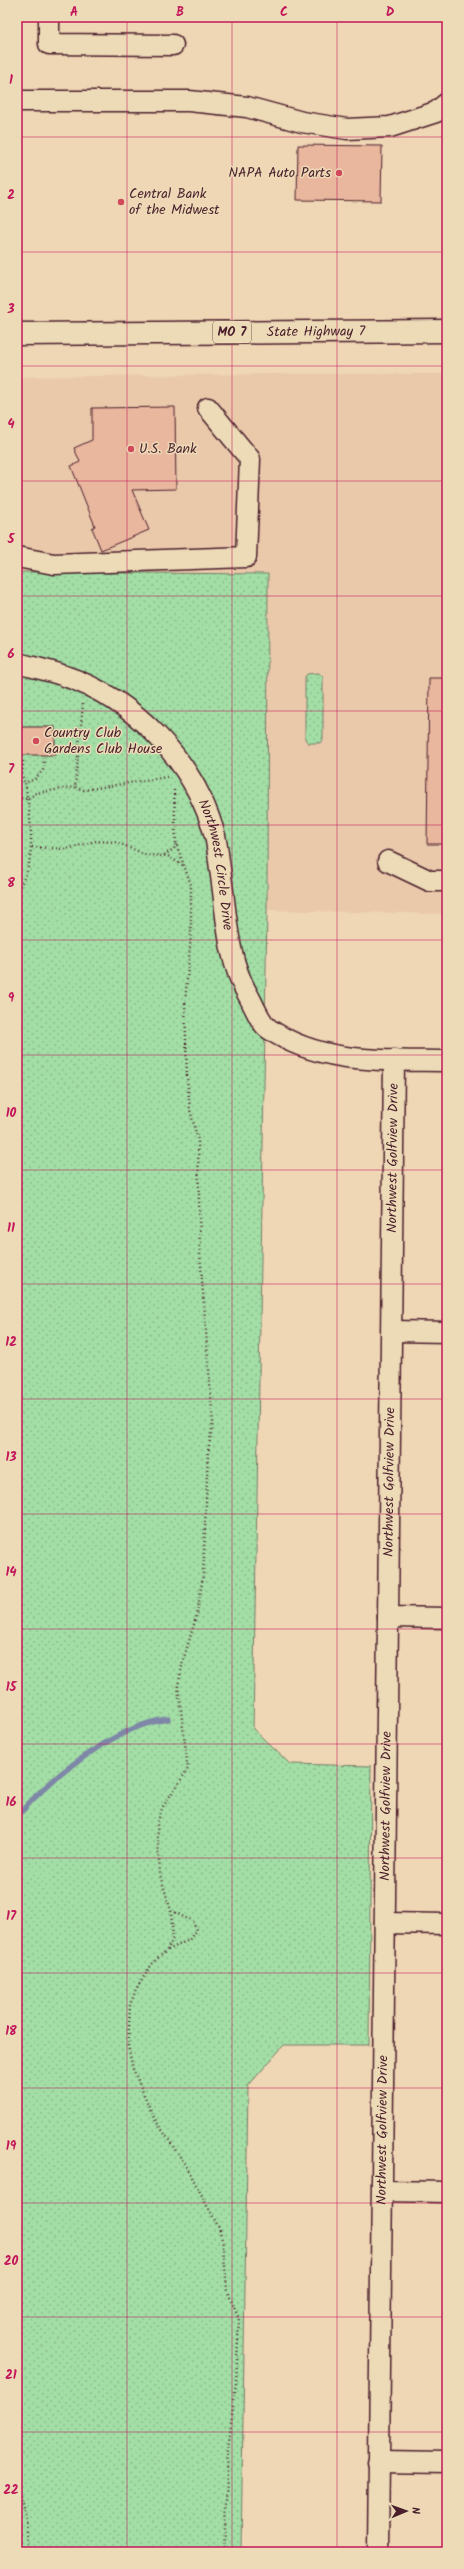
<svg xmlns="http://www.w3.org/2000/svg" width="464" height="2569" font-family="Kalam,sans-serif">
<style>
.built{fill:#eac9ab}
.grass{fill:url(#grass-dots);stroke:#767e68}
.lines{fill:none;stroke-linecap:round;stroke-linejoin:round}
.stream{stroke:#7e87a7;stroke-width:5.5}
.building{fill:#e9b69e;stroke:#4a1f2b}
.minor-casing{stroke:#4a1f2b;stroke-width:23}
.major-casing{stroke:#4a1f2b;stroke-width:25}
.path{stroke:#4a1f2b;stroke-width:2.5;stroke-dasharray:1 3;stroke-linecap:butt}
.minor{stroke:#eddbb8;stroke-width:20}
.major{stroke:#eddbb8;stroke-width:22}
.grid{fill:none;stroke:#c2185b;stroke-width:1;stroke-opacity:0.55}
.poi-dot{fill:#d1495b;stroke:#eddbb8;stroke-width:1.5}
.labels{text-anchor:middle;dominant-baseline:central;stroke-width:3;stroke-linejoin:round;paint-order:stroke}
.shield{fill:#eddbb8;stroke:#7b5755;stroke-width:1}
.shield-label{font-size:13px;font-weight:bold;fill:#4a1f2b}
.poi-label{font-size:14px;fill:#4a1f2b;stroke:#eddbb8;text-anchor:start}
.street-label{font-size:14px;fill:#4a1f2b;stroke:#eddbb8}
.neatline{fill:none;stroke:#c2185b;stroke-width:1.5}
.grid-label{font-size:13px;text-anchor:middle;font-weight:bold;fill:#c2185b}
</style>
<defs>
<pattern id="grass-dots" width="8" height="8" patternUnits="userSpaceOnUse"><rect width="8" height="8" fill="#a2dea5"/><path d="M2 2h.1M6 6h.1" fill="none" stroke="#8dbe8e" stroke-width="1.8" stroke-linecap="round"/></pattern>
</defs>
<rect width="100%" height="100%" fill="#efd6b5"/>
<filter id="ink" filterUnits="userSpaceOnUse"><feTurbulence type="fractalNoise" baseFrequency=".025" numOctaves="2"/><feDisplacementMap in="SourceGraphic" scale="8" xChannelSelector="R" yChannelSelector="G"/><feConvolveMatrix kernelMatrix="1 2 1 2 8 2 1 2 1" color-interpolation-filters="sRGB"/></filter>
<g filter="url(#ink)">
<path class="built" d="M269,374h178v540l-180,-4 1,-336 -251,-2v-195z"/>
<g class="grass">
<path d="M17,572l251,2 -1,336 -14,819 37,35 81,2 -2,279h-85l-36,41 -7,466h-224z"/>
<path d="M319,673l4,4v62l-3,4h-12l-3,-4v-62l2,-3z"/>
</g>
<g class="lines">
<path class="stream" d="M17,1817c32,-39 100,-92 151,-98"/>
</g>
<g class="building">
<path d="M298,145l84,1 -1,55 -84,-1z"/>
<path d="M175,407l1,82 -44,1 17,40 -48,20 -9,-22 3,-2 -24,-60 9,-4 -6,-14 18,-8v-32z"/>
<path d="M429,678h18v166h-20z"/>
<rect x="17" y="727" width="38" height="28"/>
</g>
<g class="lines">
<g class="minor-casing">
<g id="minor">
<path d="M49,17v27l124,1"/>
<path d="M17,101h172l58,6 55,15 45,7 43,-2 46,-15 11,-9"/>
<path d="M17,557l37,7 192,-7 4,-98 -42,-51"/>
<path id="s1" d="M17,663c15,4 30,7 45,12 73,24 133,87 153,161 3,13 4,27 6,40 6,41 6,82 27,119 6,10 12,28 21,34 52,36 118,31 178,32"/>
<path d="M388,861l42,20h17"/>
<path d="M392,1331l55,1"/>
<path d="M388,1617l59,1"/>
<path d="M385,1923l62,1"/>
<path d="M383,2191l64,1"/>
<path d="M378,2462l69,1"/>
<path id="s2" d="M378,2552l16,-1492"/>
</g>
</g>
<g class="major-casing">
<g id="major">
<path id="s3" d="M17,334l430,-3"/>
</g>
</g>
<g class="path">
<path d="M83,704l-8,83 9,3 83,-13"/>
<path d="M23,761l-1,14 3,8"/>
<path d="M174,790l2,53 15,42v50l-6,67 2,75 3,33 8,30 2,113 13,170 -5,28 -5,125 -6,38 -14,47 -5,25 10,83 -26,39 -5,16 3,51 11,36 2,27 -6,12 -15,14 -16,25 -6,16 -2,41 5,23 21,49 31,46 34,64 4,16 4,46 12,29 -3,65 -8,65 -4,103"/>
<path d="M17,798l11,1 8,-6 39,-6"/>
<path d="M32,847l34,2 30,-8 20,1 31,13 21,1 16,10"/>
<path d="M164,855l10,-6 2,-5"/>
<path d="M17,889c22,-24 13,-76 8,-106l10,-4 9,-10v-14"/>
<path d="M168,1950l21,-10 7,-10 -2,-8 -22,-11"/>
<path d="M17,2484l9,36 3,32"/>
</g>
<use href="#minor" class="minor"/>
<use href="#major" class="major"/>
</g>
</g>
<path class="grid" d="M127,17v2535M232,17v2535M337,17v2535M17,137h430M17,252h430M17,366h430M17,481h430M17,596h430M17,711h430M17,825h430M17,940h430M17,1055h430M17,1170h430M17,1284h430M17,1399h430M17,1514h430M17,1629h430M17,1744h430M17,1858h430M17,1973h430M17,2088h430M17,2203h430M17,2317h430M17,2432h430"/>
<g class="poi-dot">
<circle cx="339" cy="173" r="4"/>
<circle cx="121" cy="202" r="4"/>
<circle cx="131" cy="449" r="4"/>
<circle cx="36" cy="741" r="4"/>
</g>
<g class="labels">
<rect class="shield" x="213" y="321" width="38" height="22" rx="3"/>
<g class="shield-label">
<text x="232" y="332">MO 7</text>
</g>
<g class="poi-label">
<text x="331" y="173" text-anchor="end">NAPA Auto Parts</text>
<text x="129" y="194">Central Bank<tspan x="129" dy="16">of the Midwest</tspan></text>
<text x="139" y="449">U.S. Bank</text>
<text x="44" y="733">Country Club<tspan x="44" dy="16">Gardens Club House</tspan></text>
</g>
<g class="street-label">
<text stroke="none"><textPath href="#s3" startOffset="299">State Highway 7</textPath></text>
<text stroke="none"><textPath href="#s1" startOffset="306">Northwest Circle Drive</textPath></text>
<text stroke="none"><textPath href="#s2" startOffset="1394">Northwest Golfview Drive</textPath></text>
<text stroke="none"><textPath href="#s2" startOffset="1070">Northwest Golfview Drive</textPath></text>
<text stroke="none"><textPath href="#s2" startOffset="746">Northwest Golfview Drive</textPath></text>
<text stroke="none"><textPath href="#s2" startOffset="422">Northwest Golfview Drive</textPath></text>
</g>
</g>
<rect width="464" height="2569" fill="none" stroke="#eddbb8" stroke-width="44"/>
<g transform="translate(406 2511) rotate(88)" stroke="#eddbb8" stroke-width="3" paint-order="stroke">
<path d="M0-3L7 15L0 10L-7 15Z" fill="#4a1f2b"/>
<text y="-6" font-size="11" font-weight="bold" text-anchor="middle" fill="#4a1f2b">N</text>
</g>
<rect x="22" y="22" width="420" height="2525" class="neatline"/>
<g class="grid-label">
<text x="74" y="16">A</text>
<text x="180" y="16">B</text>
<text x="284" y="16">C</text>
<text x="390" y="16">D</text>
<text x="11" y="84">1</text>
<text x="11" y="199">2</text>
<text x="11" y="313">3</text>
<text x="11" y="428">4</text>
<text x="11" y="543">5</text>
<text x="11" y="658">6</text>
<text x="11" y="773">7</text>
<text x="11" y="887">8</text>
<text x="11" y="1002">9</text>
<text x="11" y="1117">10</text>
<text x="11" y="1232">11</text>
<text x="11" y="1346">12</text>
<text x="11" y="1461">13</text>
<text x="11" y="1576">14</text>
<text x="11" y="1691">15</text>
<text x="11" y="1806">16</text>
<text x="11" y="1920">17</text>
<text x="11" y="2035">18</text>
<text x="11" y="2150">19</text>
<text x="11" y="2265">20</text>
<text x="11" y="2379">21</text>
<text x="11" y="2494">22</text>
</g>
</svg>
